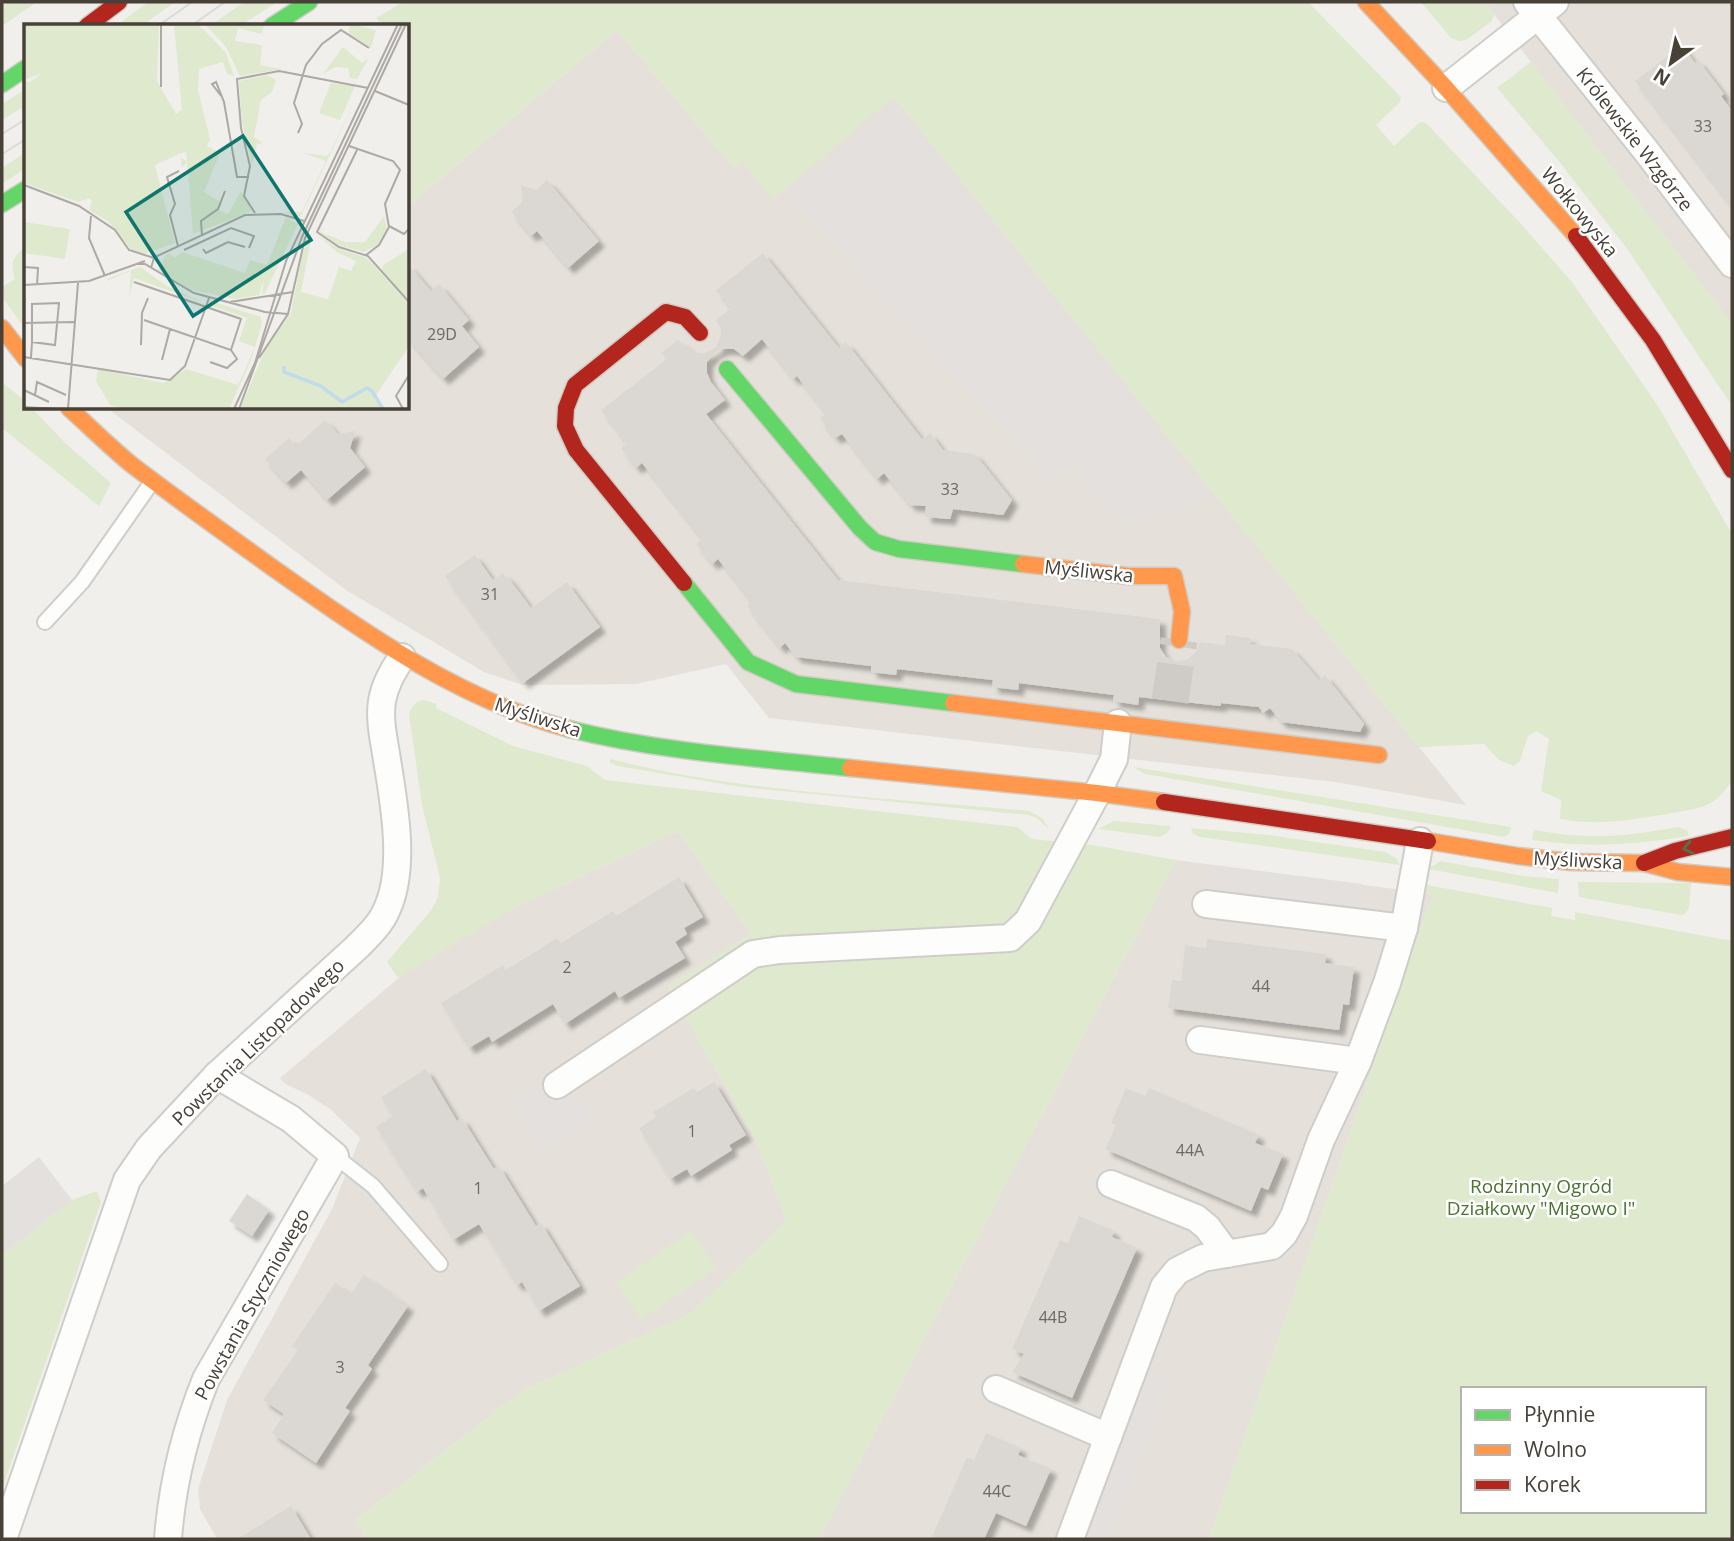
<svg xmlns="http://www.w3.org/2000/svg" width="1734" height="1541" font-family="'Open Sans',sans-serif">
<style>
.residential{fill:#e5e1da}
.green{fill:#dfe9ce;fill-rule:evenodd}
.parking{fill:#e3e0dd}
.building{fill:#dbd8d4;filter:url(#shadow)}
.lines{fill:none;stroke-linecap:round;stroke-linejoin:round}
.secondary-tunnel{stroke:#cfccc8;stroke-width:37;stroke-dasharray:37 18;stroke-linecap:butt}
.lane-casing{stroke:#cfcdca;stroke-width:18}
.street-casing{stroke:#cfcdca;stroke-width:30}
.fast-casing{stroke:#d0ccc3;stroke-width:19}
.slow-casing{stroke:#d0ccc3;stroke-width:19}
.jam-casing{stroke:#d0ccc3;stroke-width:19}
.lane{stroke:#fdfdfc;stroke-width:14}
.street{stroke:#fdfdfc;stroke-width:26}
.fast{stroke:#63d668;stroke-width:16}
.slow{stroke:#ff974d;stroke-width:16}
.jam{stroke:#b3261e;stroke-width:16}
.tram{stroke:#dadad9;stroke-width:2}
.oneway{stroke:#517549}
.labels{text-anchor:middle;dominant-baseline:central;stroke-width:5;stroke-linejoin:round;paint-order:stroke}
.number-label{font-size:16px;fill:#6d6860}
.street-label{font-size:19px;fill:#474138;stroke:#fff}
.park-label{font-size:19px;fill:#4b7430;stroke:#fff}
.inset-river{fill:none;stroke:#c0dbeb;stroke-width:3.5}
.inset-road{fill:none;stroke:#ada9a4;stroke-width:2}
.view{fill:#0f766e;fill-opacity:0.15;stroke:#0f766e;stroke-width:3.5}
.inset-edge{fill:none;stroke:#474138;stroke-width:3.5}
</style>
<defs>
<filter id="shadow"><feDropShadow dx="6" dy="6" stdDeviation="2" flood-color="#0004"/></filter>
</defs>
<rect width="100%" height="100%" fill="#f1efec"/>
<g class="residential">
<path d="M1484,2h248v322l-221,-288z"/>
<path d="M617,30l117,138 8,-6 152,-65 572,708 -131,-23 -566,-64 -43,-54 -90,20 -114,1 -38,-13 -138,-82 -239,-182h301v-202z"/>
<path d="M678,831l73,103 -83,52 85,148 34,86 -95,93 -170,78 -166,129 10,19h-149l-17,-30 -2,-20 29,-89 105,-191 28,-71 -30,-29 -23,-15 -22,-10 -5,-6 127,-107 111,-65z"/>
<path d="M1176,860l257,34 -224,645h-390z"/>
</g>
<g class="green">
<path d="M8,2h29l-35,24v-20z"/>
<path d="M148,2h27l-34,24h-25z"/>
<path d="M244,2h33l-37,24h-30z"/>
<path d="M403,2h905l93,95 -1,5 -24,23 18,21 26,-24 6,1 96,102 50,57 86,124 74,128v247c-6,8 -13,18 -23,23 -12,6 -28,7 -42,10 -36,6 -70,12 -107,5l1,-19 -20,-9 8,-52 -13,-8 -8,5 -8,25 -6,5 -15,-6 -15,-16 -65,3 -525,-650 -121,102 -31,-37 -8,6 -117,-138 -209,176v-180h-30l3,-2 -5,-6z"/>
<path d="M1421,2h63l10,13 -2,6 -26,19 -7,1 -8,-3z"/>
<path d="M1531,62l201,262v82l-104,-156 -71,-91 -60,-71z"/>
<path d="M26,89v16l-24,15v-16z"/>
<path d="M26,152v16l-24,16v-16z"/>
<path d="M26,247v83l-24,-33v-10l13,-8c-5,-16 -3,-22 11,-32z"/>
<path d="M2,383l24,18v7h6l33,35 46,40 -12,23 -97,-78z"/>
<path d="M423,700l14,4 -1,4 77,38 74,20 18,14 412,47 15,12 61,6 83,15 -357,679h-453l-10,-19 166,-129 170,-78 95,-93 -34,-86 -85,-148 83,-52 -73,-103 -160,75 -120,72 -11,-16 45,-53 6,-12 2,-19 -18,-73 -13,-91c3,-8 5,-12 14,-14z"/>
<path d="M610,759c134,34 281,39 419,52l13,7 8,12 -13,-12 -8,-3 -288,-28 -123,-21 -8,-3z"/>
<path d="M1133,767l378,60 -2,7 -5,3 -359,-63z"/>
<path d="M1114,821l56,5 1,1 -3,5 -8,5 -62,-8z"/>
<path d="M1678,827l9,3 2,6c-58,9 -99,12 -157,4l2,-10c56,10 88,7 144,-3z"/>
<path d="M1191,828l78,7 116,17 11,6 4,7 -200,-28 -7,-3z"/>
<path d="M1440,861l84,15 35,3 -1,14 -130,-24z"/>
<path d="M1578,882l113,1 -2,25 -4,6 -4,1 -102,-18z"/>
<path d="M1427,885l125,23 -1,8 24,4v-8l157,29v598h-523l224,-645 -8,-1zM1463,1389h241v122h-241z"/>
<path d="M97,1191l4,11 -99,287v-234l70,-55z"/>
<path d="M691,1231l26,37 -76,52 -25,-38z"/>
</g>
<g class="parking">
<path d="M896,104l316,396 -91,25 -47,-57 -20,16 -267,-290z"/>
<path d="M1213,865l149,19 -3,25 -150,-20z"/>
<path d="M537,1085l47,19 10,18 -52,29 -31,-49z"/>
<path d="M39,1157l33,43 -70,55v-69z"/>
<path d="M1148,1370l23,9 -60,160h-27z"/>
</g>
<g class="building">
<path d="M1682,45l13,18 3,-3 26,34 -3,2 11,15v96l-97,-126z"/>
<path d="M547,180l52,61 -31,27 -31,-37 -6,5 -20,-24 11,-10 -1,-17 15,5z"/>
<path d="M763,253l76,95 7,-6 76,97 8,-6 13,17 32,4 37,46 -9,15 -50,-6 -3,10 -25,-2 1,-11 -16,-1 -26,-32 -7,6 -35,-45 -7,4 -15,-19 6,-5 -29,-38 -4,3 -31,-40 -19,17 -9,-7h-11l-9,4 -7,9v11l4,9 14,18 -19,14 132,166 322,39v29l6,9 10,4 12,-2 8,-7 4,-10 25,3 1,-10 25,3 -1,6 42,5 27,31 6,-5 39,49 -4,8 -79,-10 -11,-14 -7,5 -4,-6 -38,-4v3l-82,-9 -1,8 -25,-4 1,-6 -95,-12 -1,7 -26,-3 1,-7 -96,-11 -1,6 -25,-3v-6l-75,-9 -11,-14 -5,5 -33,-42 5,-4 -34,-43 -6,5 -16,-20 6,-5 -60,-76 -6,5 -15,-20 6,-4 -26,-34 66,-51 -6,-6 17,-13 17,13h10l10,-5 5,-10 1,-9 -5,-9 15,-12 -15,-18z"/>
<path d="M408,264l23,27 8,-7 30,36 -7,6 17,21 -36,32 -35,-40z"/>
<path d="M325,420l13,14 17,-3 -5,17 15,19 -38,33 -26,-30 -15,13 -21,-24 24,-21 7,8z"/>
<path d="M475,555l18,25 10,-7 3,4 1,-1 24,32 36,-26 33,45 -77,56 -78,-107z"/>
<path d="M679,877l24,40 -19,11 3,6 -12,8 10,16 -66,40 -4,-7 -50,33 -12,-20 -61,38 -3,-6 -20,12 -28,-45 62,-38 3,5 51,-32 4,5 52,-32 3,5z"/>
<path d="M1207,939l119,15 -1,9 29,4 -5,38 -6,-1 -4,26 -171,-22 4,-28 9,1 4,-36 21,3z"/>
<path d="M426,1069l31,52 5,-3 32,51 5,-3 37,60 5,-3 39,63 -41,25 -17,-29 -5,3 -38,-61 -26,16 -30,-52 -6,4 -41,-65 17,-11 -12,-19z"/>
<path d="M714,1082l32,53 -17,10 3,5 -41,26 -4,-7 -17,10 -31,-51 17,-11 -3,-5 41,-24 3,4z"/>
<path d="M1126,1088l19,8 4,-8 110,47 -4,8 28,11 -15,36 -7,-3 -10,24 -146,-62 11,-24 -5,-2z"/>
<path d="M247,1194l22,16 -17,26 -23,-15z"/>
<path d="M1079,1216l35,15 -2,6 25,11 -65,150 -60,-26 12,-18 -12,-5 48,-109 8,3z"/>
<path d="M364,1275l44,31 -40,59 4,4 -27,39 5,3 -34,52 -44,-30 12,-19 -21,-14 35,-50 -6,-4 43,-63 16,11z"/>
<path d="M986,1433l35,15 -3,7 33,14 -25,57 -30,-13 -12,26h-53l36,-82 7,3z"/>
<path d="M291,1506l20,33h-74z"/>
</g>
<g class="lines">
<path class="secondary-tunnel" d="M1170,701l9,-61"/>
<g class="lane-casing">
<g id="lane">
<path d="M45,622l37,-40 70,-100"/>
<path d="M335,1156l38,30 67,78"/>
</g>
</g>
<g class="street-casing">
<g id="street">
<path d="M1527,2l120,150 85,112"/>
<path d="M1446,88l109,-86"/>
<path d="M1206,904l198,24"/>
<path d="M1200,1040l158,21"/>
<path d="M557,1085l196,-131 27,-4 230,-12 18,-17 69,-128 17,-34 4,-36"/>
<path d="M1111,1184l85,34 11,9 20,27"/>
<path d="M996,1389l112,48"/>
<path d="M3,1539l124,-359 22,-32 68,-73 140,-128c11,-11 24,-23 30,-38 19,-41 7,-106 0,-149 -3,-20 -8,-40 -5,-59 3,-17 11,-30 20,-44"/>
<path d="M168,1539c4,-54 18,-110 38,-160l129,-223 -44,-37 -74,-44"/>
<path d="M1070,1539l94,-252 13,-16 26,-13 69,-12 12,-12 10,-18 27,-76 37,-79 29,-78 17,-55 16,-87"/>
</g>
</g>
<g class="fast-casing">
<g id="fast">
<path d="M272,26l37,-24"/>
<path d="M2,84l24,-16"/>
<path d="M2,204l24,-15"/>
<path d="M727,369l133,159 15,14 24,7 124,15"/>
<path d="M684,583l64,79 48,22 157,19"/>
<path d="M569,729c92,23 187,29 281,39"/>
</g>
</g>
<g class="slow-casing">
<g id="slow">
<path d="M1366,2l80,86 130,148"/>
<path d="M2,328l24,31"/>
<path d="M69,408c21,19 41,39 63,57 46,35 94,69 141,103 92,65 186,132 296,161"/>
<path d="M1023,564l105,12h46l8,35 -3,29"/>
<path d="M953,703l426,52"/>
<path d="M850,768l247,25 67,9"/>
<path d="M1428,841l90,15 53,6 73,1 34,9 54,5"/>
</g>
</g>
<g class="jam-casing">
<g id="jam">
<path d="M87,26l32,-24"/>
<path d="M1576,236l77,104 79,130"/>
<path d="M684,583l-108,-133 -11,-24 1,-18 9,-23 91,-73 19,5 15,16"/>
<path d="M1164,802l264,39"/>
<path d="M1644,863l31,-12 57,-14"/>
</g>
</g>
<use href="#lane" class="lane"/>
<use href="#street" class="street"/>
<use href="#fast" class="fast"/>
<use href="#slow" class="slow"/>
<use href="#jam" class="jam"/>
<g class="tram">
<path d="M158,26l34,-24"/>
<path d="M191,26l34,-24"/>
<path d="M2,134l24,-15"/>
<path d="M2,154l24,-15"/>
</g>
</g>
<defs><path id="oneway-chevron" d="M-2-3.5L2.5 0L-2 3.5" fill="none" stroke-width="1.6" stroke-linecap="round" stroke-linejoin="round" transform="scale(1.75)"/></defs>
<use class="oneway" href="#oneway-chevron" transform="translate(1688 848) rotate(167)"/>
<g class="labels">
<g class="number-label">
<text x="1703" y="126">33</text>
<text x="442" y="334">29D</text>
<text x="950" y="489">33</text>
<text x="490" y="594">31</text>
<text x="567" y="967">2</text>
<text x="1261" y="986">44</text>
<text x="692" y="1131">1</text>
<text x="1190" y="1150">44A</text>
<text x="478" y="1188">1</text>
<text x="1053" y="1317">44B</text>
<text x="340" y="1367">3</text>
<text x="997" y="1491">44C</text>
</g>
<g class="street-label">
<text transform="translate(1635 139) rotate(52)">Królewskie Wzgórze</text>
<text transform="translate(1580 212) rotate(51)">Wołkowyska</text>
<text transform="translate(1089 571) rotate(6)">Myśliwska</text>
<text transform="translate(538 717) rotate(18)">Myśliwska</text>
<text transform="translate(1578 860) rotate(3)">Myśliwska</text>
<text transform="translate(258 1042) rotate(-44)">Powstania Listopadowego</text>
<text transform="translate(252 1304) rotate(-61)">Powstania Styczniowego</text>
</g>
<g class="park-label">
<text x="1541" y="1186">Rodzinny Ogród<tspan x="1541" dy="22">Działkowy "Migowo I"</tspan></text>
</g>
</g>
<g transform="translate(24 24)">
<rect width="385" height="385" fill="#f1efec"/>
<path d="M0,0h135l-2,57 19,33 6,-4 -8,-86h22l9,7 21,22 8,23 -7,-2 -4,-12 -24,7 -1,21 12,49 -3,7 13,7 -16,39 18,11 -3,7 9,4 13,-23 11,20 -59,23 -6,-72 -5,6 -1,-10 6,3 -1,-9 -7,2 -24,11 20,78 -31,11 -13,-5 -23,-28 -19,-11 3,-9 -3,-3 -11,4 -54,-19v-102l7,1 11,-9 -18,7zM181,0h60l-4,10 -23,-6 -3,13 27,4 -2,20 22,4 -42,7 -14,-29zM326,0l26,6 -5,18 -22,-14zM319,23l19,16 7,-5 -12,21 -7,-1 -2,-10 -13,-1 -12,7zM243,51l9,5 -4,12 -11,8 -7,37 9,6 -6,1 -5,20 -10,-41 -3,-42zM307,59l24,3 -15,34 -21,-7zM330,80l-50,106 -4,7 -18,-5h20l24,-51 -23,-8 25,3zM360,192l3,13 -10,16 -13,7 -26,-7 -18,-13 4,-5 -3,5 24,10h20zM262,193l12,7 -33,69 -3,1 2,-15 -5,16 -24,4 -43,-9 -34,-20 7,-14 4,-3 6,5 7,-6 63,21 5,-13 17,5zM0,198l46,7 -5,30 -41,-6zM288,209l-11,59 27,7 11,-32 12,4 5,-10 -19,-9 -20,-17 22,14 28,9 42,46v42l-35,52 12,11h-146l25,-59 26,-37 12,-61zM385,225v41l-3,8 -24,-27 1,-6zM116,243l27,19 37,17 -70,-25 -5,20 2,-27 -24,10v-2zM187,277l50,16 1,6 -10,35 -23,51h-105l-14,-4 -14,-24 2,-12 66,14 22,-14 52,16 17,-38 -16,-6 8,-23 -38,-13z" fill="#dfe9ce"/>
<path class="inset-river" d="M260,342v6l37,14 21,16 25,-14 5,3 11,18"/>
<path class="inset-road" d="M137,63v-63M351,67l34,14M198,73l-10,-13 4,-2 8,20 13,75h12M274,109l4,-9 -8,-21 12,-38 16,-21 19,-14 28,18M325,122l44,15 7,9 -15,34 4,23 -10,18 -13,10M333,126l-40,82 22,15 29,9 41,46M0,161l55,21 36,24 14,20 25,8 -3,10M231,189l-11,-17 6,-30 -9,-38 -4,-49 42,-8 89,17M67,192l-2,22 16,38M365,202l15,8 5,-5M178,211l-1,-14 17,-12 7,-18M154,222l-8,-31 5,-11 -8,-27 12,-6M179,225l3,4 22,-11 17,5M160,226l47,-22 23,8 -5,12M129,234l92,-43 36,-1 23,7M112,240h9l49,29 71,19 23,2M0,243l14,1 -1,17M110,258l107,37 -10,31M0,261l65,-4 56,-20M206,278l63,-10M120,296l87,30 6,9 -10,9 -17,-6M0,299l50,-1M117,321l1,-32 6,-15M0,333l146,23 15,-14 24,-68M7,334l1,-16 23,3 4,-42 -27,1v38M235,334l29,-44 17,-76 101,-214M138,336l8,-31M0,366l25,12M11,371l2,-13 29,13M0,383l33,2M44,385l10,-126M210,385l21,-46 31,-102 112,-237M215,385l63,-172 100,-213M379,385l-7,-13 13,-21"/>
<path class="view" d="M219,112l68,104 -118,76 -67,-104z"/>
<rect width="385" height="385" class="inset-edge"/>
</g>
<rect width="1734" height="1541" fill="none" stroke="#474138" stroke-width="7"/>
<rect x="1461" y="1387" width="245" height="126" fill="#ffffff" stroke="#b5b3af" stroke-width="2"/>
<rect x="1475" y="1410" width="35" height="10" fill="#63d668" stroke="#b5b3af" stroke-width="2"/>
<text x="1524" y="1422" font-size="21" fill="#474138">Płynnie</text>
<rect x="1475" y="1445" width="35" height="10" fill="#ff974d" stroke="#b5b3af" stroke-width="2"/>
<text x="1524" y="1457" font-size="21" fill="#474138">Wolno</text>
<rect x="1475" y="1480" width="35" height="10" fill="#b3261e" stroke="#b5b3af" stroke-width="2"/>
<text x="1524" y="1492" font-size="21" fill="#474138">Korek</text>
<g transform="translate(1671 63) rotate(213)" stroke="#ffffff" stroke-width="5" paint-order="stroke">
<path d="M0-5L12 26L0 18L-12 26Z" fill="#474138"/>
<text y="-10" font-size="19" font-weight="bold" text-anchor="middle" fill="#474138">N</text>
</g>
</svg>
